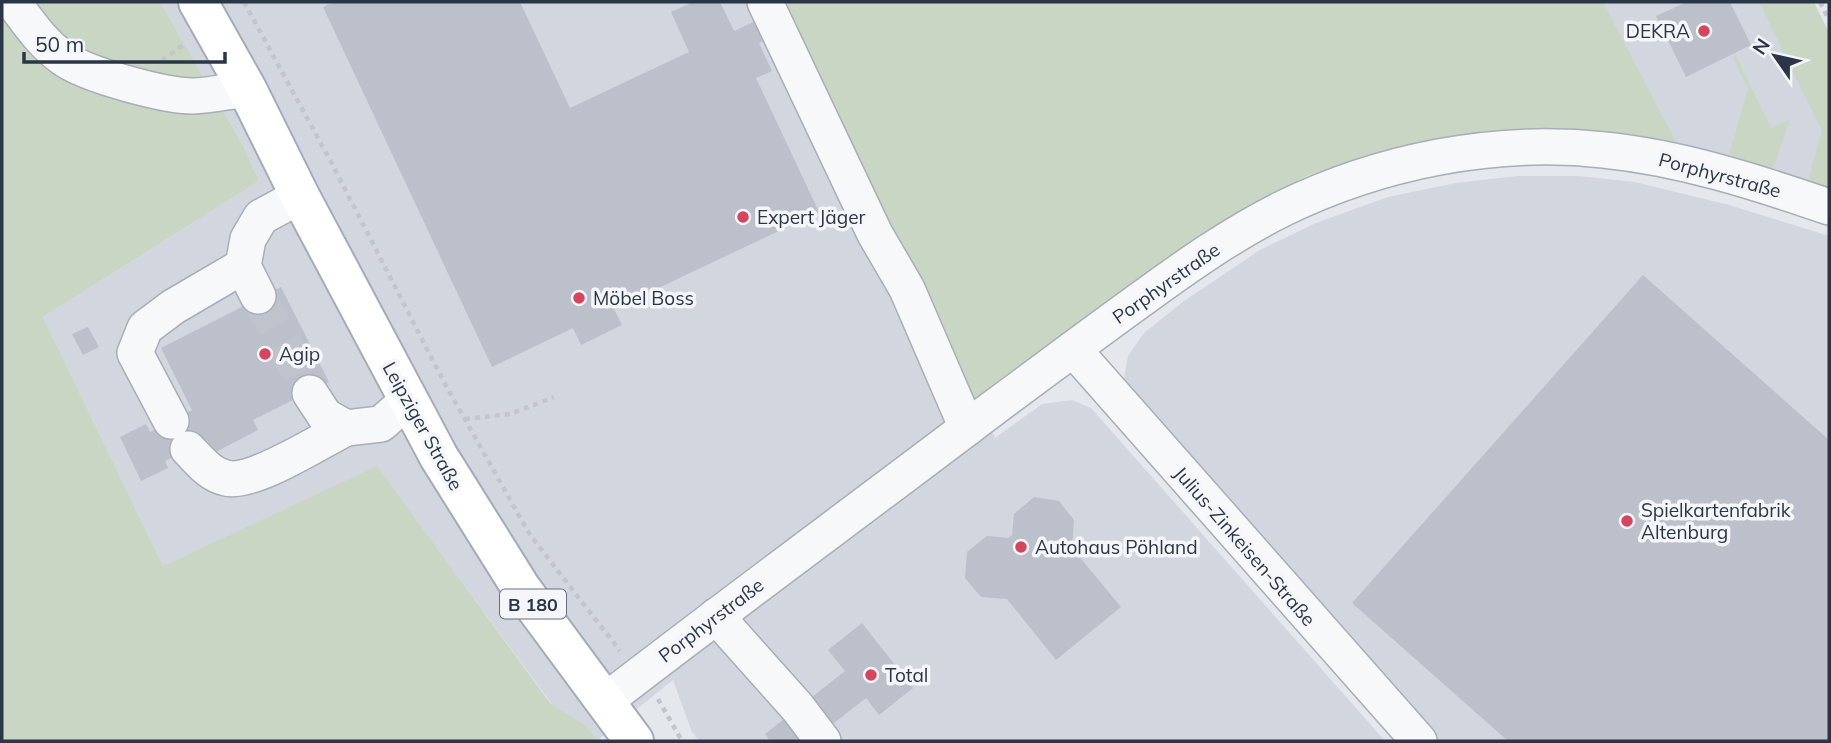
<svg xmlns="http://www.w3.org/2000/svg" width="1831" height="743" font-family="Mulish,sans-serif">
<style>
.built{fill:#d2d6de}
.green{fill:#c9d6c4}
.building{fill:#bbc0ca}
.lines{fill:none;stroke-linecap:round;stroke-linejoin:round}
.minor-tunnel{stroke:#bfc3cb;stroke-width:35;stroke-dasharray:35 18;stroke-linecap:butt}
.minor-casing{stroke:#a8aeb7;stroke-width:38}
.major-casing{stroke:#a2acb9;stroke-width:42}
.path{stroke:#c2c5cb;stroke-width:4.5;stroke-dasharray:5 5;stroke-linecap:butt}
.minor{stroke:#f7f8fa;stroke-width:35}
.major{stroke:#fff;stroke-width:38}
.poi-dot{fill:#d5455e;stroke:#f4f6f9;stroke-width:2.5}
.labels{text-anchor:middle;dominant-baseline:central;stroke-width:7;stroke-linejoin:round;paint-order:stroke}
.shield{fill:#f4f6f9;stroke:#676f7c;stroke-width:2}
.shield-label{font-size:18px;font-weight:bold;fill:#2a3546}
.poi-label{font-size:19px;fill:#2a3546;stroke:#f4f6f9;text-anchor:start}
.street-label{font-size:19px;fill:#2a3546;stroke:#f4f6f9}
</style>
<rect width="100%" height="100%" fill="#e4e7ec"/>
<g class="built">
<path d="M160,2h640l195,436 47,-34 30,-4 19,8 294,333h-686l-7,-9 -19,-52 -76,61h-18l-202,-274 -214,99 -120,-249 216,-136 -15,-34z"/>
<path d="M1592,2h210l27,50v140l-156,-44z"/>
<path d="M1518,176h61l56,6 94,23 100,31v505h-395l-309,-350 -1,-12 4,-23 16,-23 40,-32 76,-51 56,-27 72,-26 68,-14z"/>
</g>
<g class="green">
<path d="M2,2h158l84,145 15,34 -216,136 120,249 214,-100 173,237 35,22 13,16h-596z"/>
<path d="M785,2h818l74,142 -93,-14 -80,1 -101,15 -94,29 -73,39 -102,70 -155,114 -6,1 -10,-6z"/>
<path d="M1759,2h55l15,31v157l-15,-5 -5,-8 13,-46z"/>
<path d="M1736,56l35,72 19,-9 -16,47 -6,7 -35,-10 -4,-8 19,-66 -15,-31z"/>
</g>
<g class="building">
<path d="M334,2h186l50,106 119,-56 -18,-40 22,-10h27l14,29 30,-14 9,20 -14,6 13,28 -16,7 63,134 -205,97 8,16 -41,20 -8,-17 -81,39 -169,-360z"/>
<path d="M1687,2h43l21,43 -65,32 -30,-61z"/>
<path d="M1643,275l186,165v301h-321l-156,-138z"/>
<path d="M281,287l48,95 -76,38 5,10 -44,23 -7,-13 -42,21 3,7 -27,13 -21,-44 26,-13 4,8 42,-22 -31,-62z"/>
<path d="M88,327l11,20 -16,8 -11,-21z"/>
<path d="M1034,497l25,4 15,19 -2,28 49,59 -65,53 -49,-61 -26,-2 -16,-19 2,-26 20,-16 21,2 4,-3 2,-21z"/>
<path d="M862,623l51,65 -34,27 -13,-17 -55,43h-41l-5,-7 80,-63 -17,-21z"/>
</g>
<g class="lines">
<path class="minor-tunnel" d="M258,296l52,97"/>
<g class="minor-casing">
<g id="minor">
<path d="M13,2c15,20 29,41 50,56 23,17 102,38 130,38 17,0 36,-5 54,-7"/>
<path d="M765,2l110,232 32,55 60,139"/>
<path d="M258,296l-15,-30 5,-27 13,-22 39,-21"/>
<path d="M1073,349l346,392"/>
<path d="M310,393l15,23 21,12 35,-4 27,-24"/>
<path d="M171,421l-36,-68 10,-25 28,-21 70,-41"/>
<path d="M188,449c12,12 21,25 38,29 26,7 94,-37 120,-50"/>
<path d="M716,616l82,92 25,33"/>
<path d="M604,702c128,-99 259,-195 388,-293 49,-36 98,-73 148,-109 45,-33 92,-66 142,-91 98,-48 213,-71 322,-59 78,8 152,32 225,57"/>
</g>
</g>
<g class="major-casing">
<path id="major" d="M198,2l49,87 53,107 139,261 82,131 113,153"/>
</g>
<g class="path">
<path d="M244,2l87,160 114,222 85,151 90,116"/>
<path d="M1820,2l9,18"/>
<path d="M162,60l24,-17"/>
<path d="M465,419l45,-5 44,-17"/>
<path d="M658,699l24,42"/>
</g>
<use href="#minor" class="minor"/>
<use href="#major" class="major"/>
</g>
<g class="poi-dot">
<circle cx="1704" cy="31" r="7"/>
<circle cx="743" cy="217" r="7"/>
<circle cx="579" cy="298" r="7"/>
<circle cx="265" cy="354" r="7"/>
<circle cx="1627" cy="521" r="7"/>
<circle cx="1021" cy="547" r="7"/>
<circle cx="871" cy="675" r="7"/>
</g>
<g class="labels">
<rect class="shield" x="500" y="589.5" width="66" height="29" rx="5"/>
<g class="shield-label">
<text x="533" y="604">B 180</text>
</g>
<g class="poi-label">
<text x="1690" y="31" text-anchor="end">DEKRA</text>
<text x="757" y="217">Expert Jäger</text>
<text x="593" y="298">Möbel Boss</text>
<text x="279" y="354">Agip</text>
<text x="1641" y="510">Spielkartenfabrik<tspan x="1641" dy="22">Altenburg</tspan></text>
<text x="1035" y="547">Autohaus Pöhland</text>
<text x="885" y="675">Total</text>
</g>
<g class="street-label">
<text transform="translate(1720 175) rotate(15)">Porphyrstraße</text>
<text transform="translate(1166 283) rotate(-35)">Porphyrstraße</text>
<text transform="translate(423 426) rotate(61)">Leipziger Straße</text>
<text transform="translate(1245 546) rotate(49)">Julius-Zinkeisen-Straße</text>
<text transform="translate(711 620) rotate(-37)">Porphyrstraße</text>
</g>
</g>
<rect width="1831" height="743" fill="none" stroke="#2a3546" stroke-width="7"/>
<g transform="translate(1775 56) rotate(304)" stroke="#f4f6f9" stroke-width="5" paint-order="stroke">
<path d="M0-5L12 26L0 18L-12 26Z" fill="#2a3546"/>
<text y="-10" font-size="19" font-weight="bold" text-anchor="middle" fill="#2a3546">N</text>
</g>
<path d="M24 52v10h201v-10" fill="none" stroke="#2a3546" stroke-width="3.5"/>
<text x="35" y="52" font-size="21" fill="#2a3546" stroke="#f4f6f9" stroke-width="5" paint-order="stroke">50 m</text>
</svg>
